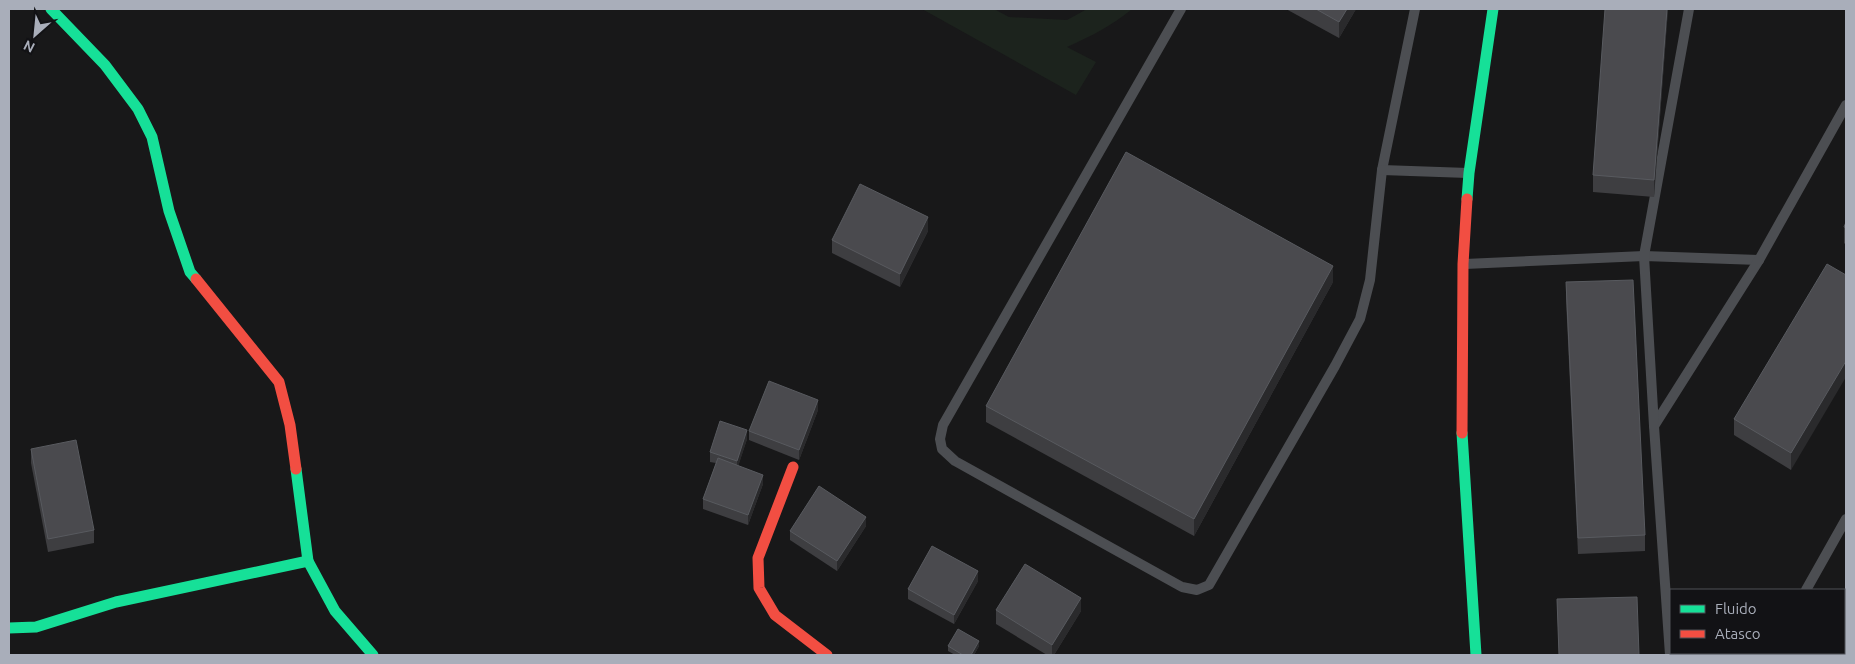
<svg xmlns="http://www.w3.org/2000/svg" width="1855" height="664" font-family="Ubuntu,sans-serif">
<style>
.green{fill:#1c231d}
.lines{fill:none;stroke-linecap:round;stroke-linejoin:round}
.lane{stroke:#4c4e52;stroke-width:10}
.fast{stroke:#16e098;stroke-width:11}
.jam{stroke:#f24e42;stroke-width:11}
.wall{fill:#3e3e41}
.shaded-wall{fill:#2a2a2c}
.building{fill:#4a4a4e;stroke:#585a5f}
</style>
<rect width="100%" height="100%" fill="#181819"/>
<path class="green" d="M922,9h72l15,8 58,3 20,-11h45c-20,17 -41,27 -65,38l29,15 -20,33z"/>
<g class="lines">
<g class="lane">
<path d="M1181,9l-238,416 -3,14 2,10 13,12 227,126 15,3 12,-5 126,-219 25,-47 10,-39 12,-110 33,-161"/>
<path d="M1382,170l86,3"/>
<path d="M1465,264l179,-8 115,4"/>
<path d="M1654,426l105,-166 87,-155"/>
<path d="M1806,590l40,-71"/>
<path d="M1670,655l-16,-229 -10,-170 45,-247"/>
<path d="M1769,655l1,-2"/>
</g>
<g class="fast">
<path d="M51,9l54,56 33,44 14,28 17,74 21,61 6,7"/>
<path d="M1467,199l2,-26 24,-164"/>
<path d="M1462,433l14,222"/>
<path d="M296,469l12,92 27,50 38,44"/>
<path d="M9,628l27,-1 80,-25 192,-41"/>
</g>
<g class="jam">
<path d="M196,279l83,103 11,43 6,44"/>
<path d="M1462,433l1,-169 4,-65"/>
<path d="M793,467l-35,91 1,30 16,27 52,40"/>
</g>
</g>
<g class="wall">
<path d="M1286,9h70l-17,29z"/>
<path d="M1668,9l-14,188 -61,-5v-17z"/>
<path d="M1846,222v23l-2,-2v-16z"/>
<path d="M928,231l-28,56 -68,-34v-13z"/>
<path d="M1846,275l-55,195 -57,-35v-16z"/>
<path d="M1333,282l-139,254 -208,-114v-16z"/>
<path d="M1566,282l79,253v16l-67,3 -12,-255z"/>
<path d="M818,410l-19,50 -50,-20v-9z"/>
<path d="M747,439l-9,27 25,18 -15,41 -45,-16v-10l13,-36 -6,-1v-10z"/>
<path d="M31,449l63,81v13l-46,9 -17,-89z"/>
<path d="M866,526l-29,45 -47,-31v-9z"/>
<path d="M978,581l-24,43 -46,-25v-10z"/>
<path d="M1557,599l82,56h-80z"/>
<path d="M996,610l85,1 -27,44h-7l-51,-31z"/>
<path d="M948,646h31l-5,9h-19l-7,-4z"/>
</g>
<g class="shaded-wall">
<path d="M1347,9h9l-17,29v-16z"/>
<path d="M1667,9h1l-14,188v-17z"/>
<path d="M928,217v14l-28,56v-13z"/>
<path d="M1333,266v16l-139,254v-17z"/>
<path d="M1846,361v16l-55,93v-17z"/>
<path d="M818,400v10l-19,50v-10z"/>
<path d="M747,430v9l-10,31v-9z"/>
<path d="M763,475v9l-15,41v-10z"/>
<path d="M866,517v9l-29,45v-10z"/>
<path d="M978,571v10l-24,43v-9z"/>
<path d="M1081,598v13l-27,44h-2v-10z"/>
<path d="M979,641v5l-5,9h-3z"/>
</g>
<g class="building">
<path d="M1316,9h31l-8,13z"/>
<path d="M1605,9h62l-13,171 -61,-5z"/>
<path d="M1126,152l207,114 -139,253 -208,-113z"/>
<path d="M860,184l68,33 -28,57 -68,-34z"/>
<path d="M1846,222v6l-2,-1z"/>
<path d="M1827,264l19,11v86l-55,92 -57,-34z"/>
<path d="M1633,280l12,255 -67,3 -12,-256z"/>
<path d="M769,381l49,19 -19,50 -50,-19z"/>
<path d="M720,421l27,9 -10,31 -27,-9z"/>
<path d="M76,440l18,90 -46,9 -17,-90z"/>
<path d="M718,458l45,17 -15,40 -45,-16z"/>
<path d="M819,486l47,31 -29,44 -47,-30z"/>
<path d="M932,546l46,25 -24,44 -46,-26z"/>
<path d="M1025,564l56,34 -29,47 -56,-35z"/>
<path d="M1637,597l2,58h-80l-2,-56z"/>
<path d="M958,629l21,12 -8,14h-8l-15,-9z"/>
</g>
<rect width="1855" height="664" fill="none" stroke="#a9aeba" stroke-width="20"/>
<rect x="1670" y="589" width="175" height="65" fill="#121215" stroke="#4e5057"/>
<rect x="1680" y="605" width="25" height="8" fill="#16e098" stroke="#4e5057"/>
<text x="1715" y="614" font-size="15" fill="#a9aeba">Fluido</text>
<rect x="1680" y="630" width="25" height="8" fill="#f24e42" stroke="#4e5057"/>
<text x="1715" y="639" font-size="15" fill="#a9aeba">Atasco</text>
<g transform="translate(35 35) rotate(207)" stroke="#121215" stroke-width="4" paint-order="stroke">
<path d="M0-4L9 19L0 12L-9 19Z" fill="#a9aeba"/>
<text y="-8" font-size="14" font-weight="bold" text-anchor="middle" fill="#a9aeba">N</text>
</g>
</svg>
